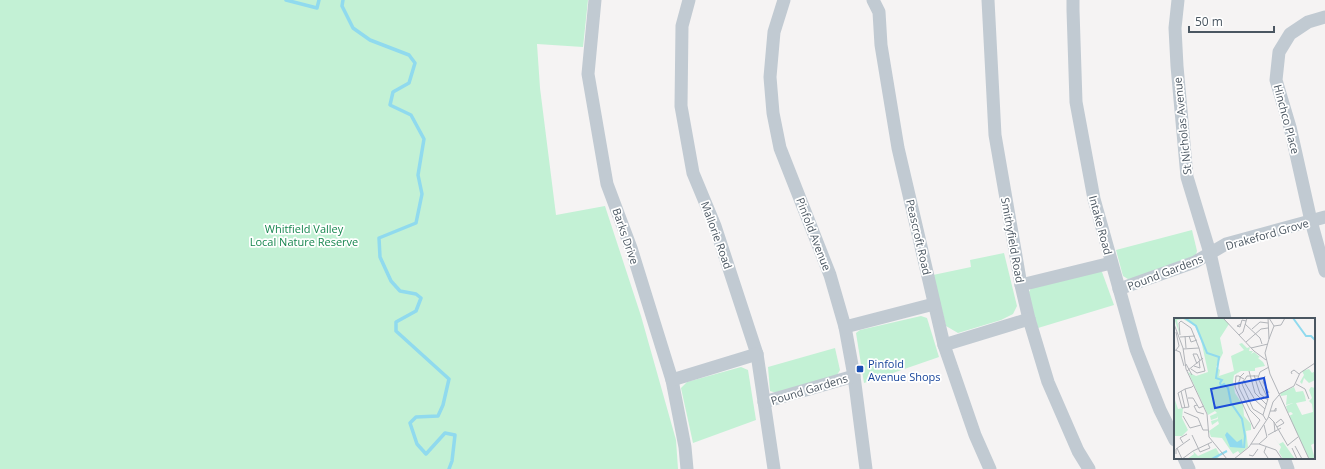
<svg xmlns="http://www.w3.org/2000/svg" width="1325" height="469" font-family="'Open Sans',sans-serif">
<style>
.green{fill:#c3f1d5}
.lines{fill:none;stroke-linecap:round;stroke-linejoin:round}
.stream{stroke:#90daee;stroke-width:3.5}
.street{stroke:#c1cad2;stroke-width:13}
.transit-dot{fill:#1a4fb4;stroke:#fff;stroke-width:1.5}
.labels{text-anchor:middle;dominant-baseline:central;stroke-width:3.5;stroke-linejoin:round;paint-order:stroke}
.street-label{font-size:11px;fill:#4a5661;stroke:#fff}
.park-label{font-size:11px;fill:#17864f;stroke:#fff}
.transit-label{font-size:11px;fill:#164399;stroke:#fff;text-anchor:start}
.inset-river{fill:none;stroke:#90daee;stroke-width:2}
.inset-road{fill:none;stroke:#b1b4b9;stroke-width:1}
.view{fill:#1d4ed8;fill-opacity:0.15;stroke:#1d4ed8;stroke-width:2}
.inset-edge{fill:none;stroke:#4a5661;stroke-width:2}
</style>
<rect width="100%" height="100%" fill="#f5f3f3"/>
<g class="green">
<path d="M0,0h588l-5,47 -46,-3 3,44 16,127 49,-9 36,110 35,124 2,29h-678z"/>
<path d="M1192,230l5,21 -2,7 -57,20 -10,1 -5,-3 -7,-26z"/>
<path d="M1004,253l13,53 -4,8 -12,6 -43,13 -12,-7 -13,-51 38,-8 -1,-7z"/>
<path d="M1097,271l5,1 12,33 -76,23 -10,-34 3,-6z"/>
<path d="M921,316l6,2 12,39 -75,26 -8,-50 4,-3z"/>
<path d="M835,348l5,22 -3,5 -57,19 -10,-3 -2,-24z"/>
<path d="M741,367l7,3 8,50 -63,23 -12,-55 6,-6z"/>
</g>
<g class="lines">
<g class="stream">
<path d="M286,0l31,8 2,-8"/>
<path d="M343,0l-1,6 11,22 17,12 39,15 6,8 -6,20 -16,9 -3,13 21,10 13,24 -6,36 4,19 -6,29 -37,15 1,19 11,24 9,10 16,3 5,4 -5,13 -20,11v9l53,48 -6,26 -5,11 -22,1 -6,6 7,21 9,10 19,-21 10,2 -3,26 -3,8"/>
</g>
<g class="street">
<path d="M595,0l-7,74 19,110 24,64 41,132 13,67 2,22"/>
<path d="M689,0l-7,26 -1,80 12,67 22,53 42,128 17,115"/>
<path d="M784,0l-10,32 -4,45 3,36 7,35 50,127 15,52 9,49 12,93"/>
<path d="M873,0l6,12 2,33 17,103 46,197 31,90 15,34"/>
<path d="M988,0l7,135 26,150 8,34 19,63 30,69 11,18"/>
<path d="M1073,0v10l3,92 18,97 42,150 24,61 15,30"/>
<path d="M1178,0l-3,28 2,38 10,111 23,76 15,66"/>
<path d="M1325,17l-17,5 -18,12 -11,18 -3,28 14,47 21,94 14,50"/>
<path d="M1021,285l90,-22"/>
<path d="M1119,289l76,-27 31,-18 99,-27"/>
<path d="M845,327l89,-23"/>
<path d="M944,345l85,-26"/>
<path d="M672,380l85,-26"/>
<path d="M764,402l90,-26"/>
<path d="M1184,458l5,11"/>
<path d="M1284,458l4,11"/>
</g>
</g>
<rect class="transit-dot" x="856" y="365" width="8" height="8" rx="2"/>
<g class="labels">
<g class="street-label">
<text transform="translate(1287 119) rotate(75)">Hinchco Place</text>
<text transform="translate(1182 126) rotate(-96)">St Nicholas Avenue</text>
<text transform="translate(1101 225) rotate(75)">Intake Road</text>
<text transform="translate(814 234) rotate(69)">Pinfold Avenue</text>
<text transform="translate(1267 234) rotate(-16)">Drakeford Grove</text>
<text transform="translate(717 235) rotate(70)">Mallorie Road</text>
<text transform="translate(626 236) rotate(71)">Barks Drive</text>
<text transform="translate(919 237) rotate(77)">Peascroft Road</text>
<text transform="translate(1013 240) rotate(80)">Smithyfield Road</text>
<text transform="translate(1165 272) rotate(-21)">Pound Gardens</text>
<text transform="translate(809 389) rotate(-17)">Pound Gardens</text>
</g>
<g class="park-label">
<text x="304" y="228">Whitfield Valley<tspan x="304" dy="13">Local Nature Reserve</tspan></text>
</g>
<g class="transit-label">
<text x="868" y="363">Pinfold<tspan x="868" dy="13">Avenue Shops</tspan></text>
</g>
</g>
<g transform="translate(1174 318)">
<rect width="141" height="141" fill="#f5f3f3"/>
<path d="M0,0h49l6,6 -9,14 3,15 -7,14 4,3 -1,6 15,-5 -3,-15 13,-6 -5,-6 3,-1 5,5 3,-1 -1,4h4l-2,3 3,-2 6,5 -2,1 5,4 2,4 -10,2v3h-14l-7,4 -1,6 2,12 8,12 1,11 7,8v6l-5,1 2,16 -8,7 -2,-3 -5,3 -11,-16 -11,-1 -2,-6 10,-7 -1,-3 -6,4 -1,-4 7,-2 -1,-3v2l-6,2 -1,-4 7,-3 -2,-2 -7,4 -20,-43 8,4 12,-4 -7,-32 -6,-14 -12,-7 -6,1 3,15zM135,51l3,4 3,-2v9l-6,3 -5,-5 -2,6 -2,-2 4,-7 -2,-4zM120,69l2,5 7,-1 2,5 1,5 -10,2 6,12 11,-3 -1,-8 -3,-3 3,-3 -3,-8 2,-3 4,1v55l-4,2 4,14h-6l-20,-43 4,-2 -2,-2 -3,1 -2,-7 7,-3 -7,2 1,-10 -6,1 -1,-3zM0,79l4,12 5,-1 -1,10 6,12 -6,6h-8zM99,118l6,8 4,-2 12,17h-12l-4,-7 2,-5zM42,130l4,7 -2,3 -31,1 7,-5 -1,-3 5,5z" fill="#c3f1d5"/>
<path d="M53,114l10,10 5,-3 1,9 -13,-1 -5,-12z" fill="#90daee"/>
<path class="inset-river" d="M11,0l11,8 11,27 12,4 -3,21 6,2 -2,3 1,3 3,-2 4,4 3,15 11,16 3,17 -1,12M119,0l13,18h5l4,4M38,141l15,-8"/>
<path class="inset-road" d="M49,0l31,33 12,9M94,0l1,21 -4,14 5,21 39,85M95,0l5,8 -5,13M0,6l9,24 3,21 21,45 2,23 18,22M67,6l-4,2 3,1 2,-7 4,1M71,6l15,14 2,6M100,8l7,-1 4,-7M78,11l8,-7 8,1M2,14l3,14 -3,4M6,17l-1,-12 2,-2 10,7 8,20M65,17l4,-3 4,-14M11,18l1,12M15,18l2,6 6,-2M6,19l15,-1M72,24l15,-13 7,-1M77,30l17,-4M9,31l16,-1M1,32l5,2 4,14M12,46l6,11M23,46l-4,-10h4l3,7M20,48l6,2 -1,-7M17,51l6,4 8,-2 -6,-23M13,53l16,-13M75,53l6,22 12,12M118,56l-1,-2 3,-2 5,4M80,57l6,19 8,6M84,58h-11l-5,8 11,25 10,6M91,58l-2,6 6,11M70,61l-4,-2 -1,-1h-3l-1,11 19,42 6,-9 -10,-10 -11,-22v-7l1,-2v-2l4,-4M69,62l12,20 10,9M122,66l9,5 4,10M11,71l4,18 -7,1 -4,-15 7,-4 7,-2 2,-2M7,73l4,17M105,76l15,-8 6,-13 15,-10M14,80h5l6,10 5,-2M23,87l-3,1 3,6 7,2M96,93h6v-3l-2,3M10,94l14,6 5,12h5M9,98l7,12 11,-3M95,99l5,5 1,10M92,102l-3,-5 5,-16 -10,-21 2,-6 9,-5M100,104l14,24M102,105l5,-4 3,4 -7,4M18,117l8,17 10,-4 -2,-4M94,117l13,-7M9,125l-3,-5 7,-4M77,126h8l8,-7 -3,-12M85,126l17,6 6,9M114,127l10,-8M121,128l7,13M92,129l-2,5 4,6M3,130l5,11M118,130l5,11M2,136v-5l14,-10M75,137l4,1 5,-7M8,141l11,-8 19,-9M60,141l15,-12 19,-29 5,-16 6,-7"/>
<path class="view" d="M90,60l4,19 -53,11 -4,-19z"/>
<rect width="141" height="141" class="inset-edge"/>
</g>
<path d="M1189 26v6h85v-6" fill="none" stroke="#4a5661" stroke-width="2"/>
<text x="1195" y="26" font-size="12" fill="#4a5661" stroke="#ffffff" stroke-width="3" paint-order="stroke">50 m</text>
</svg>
